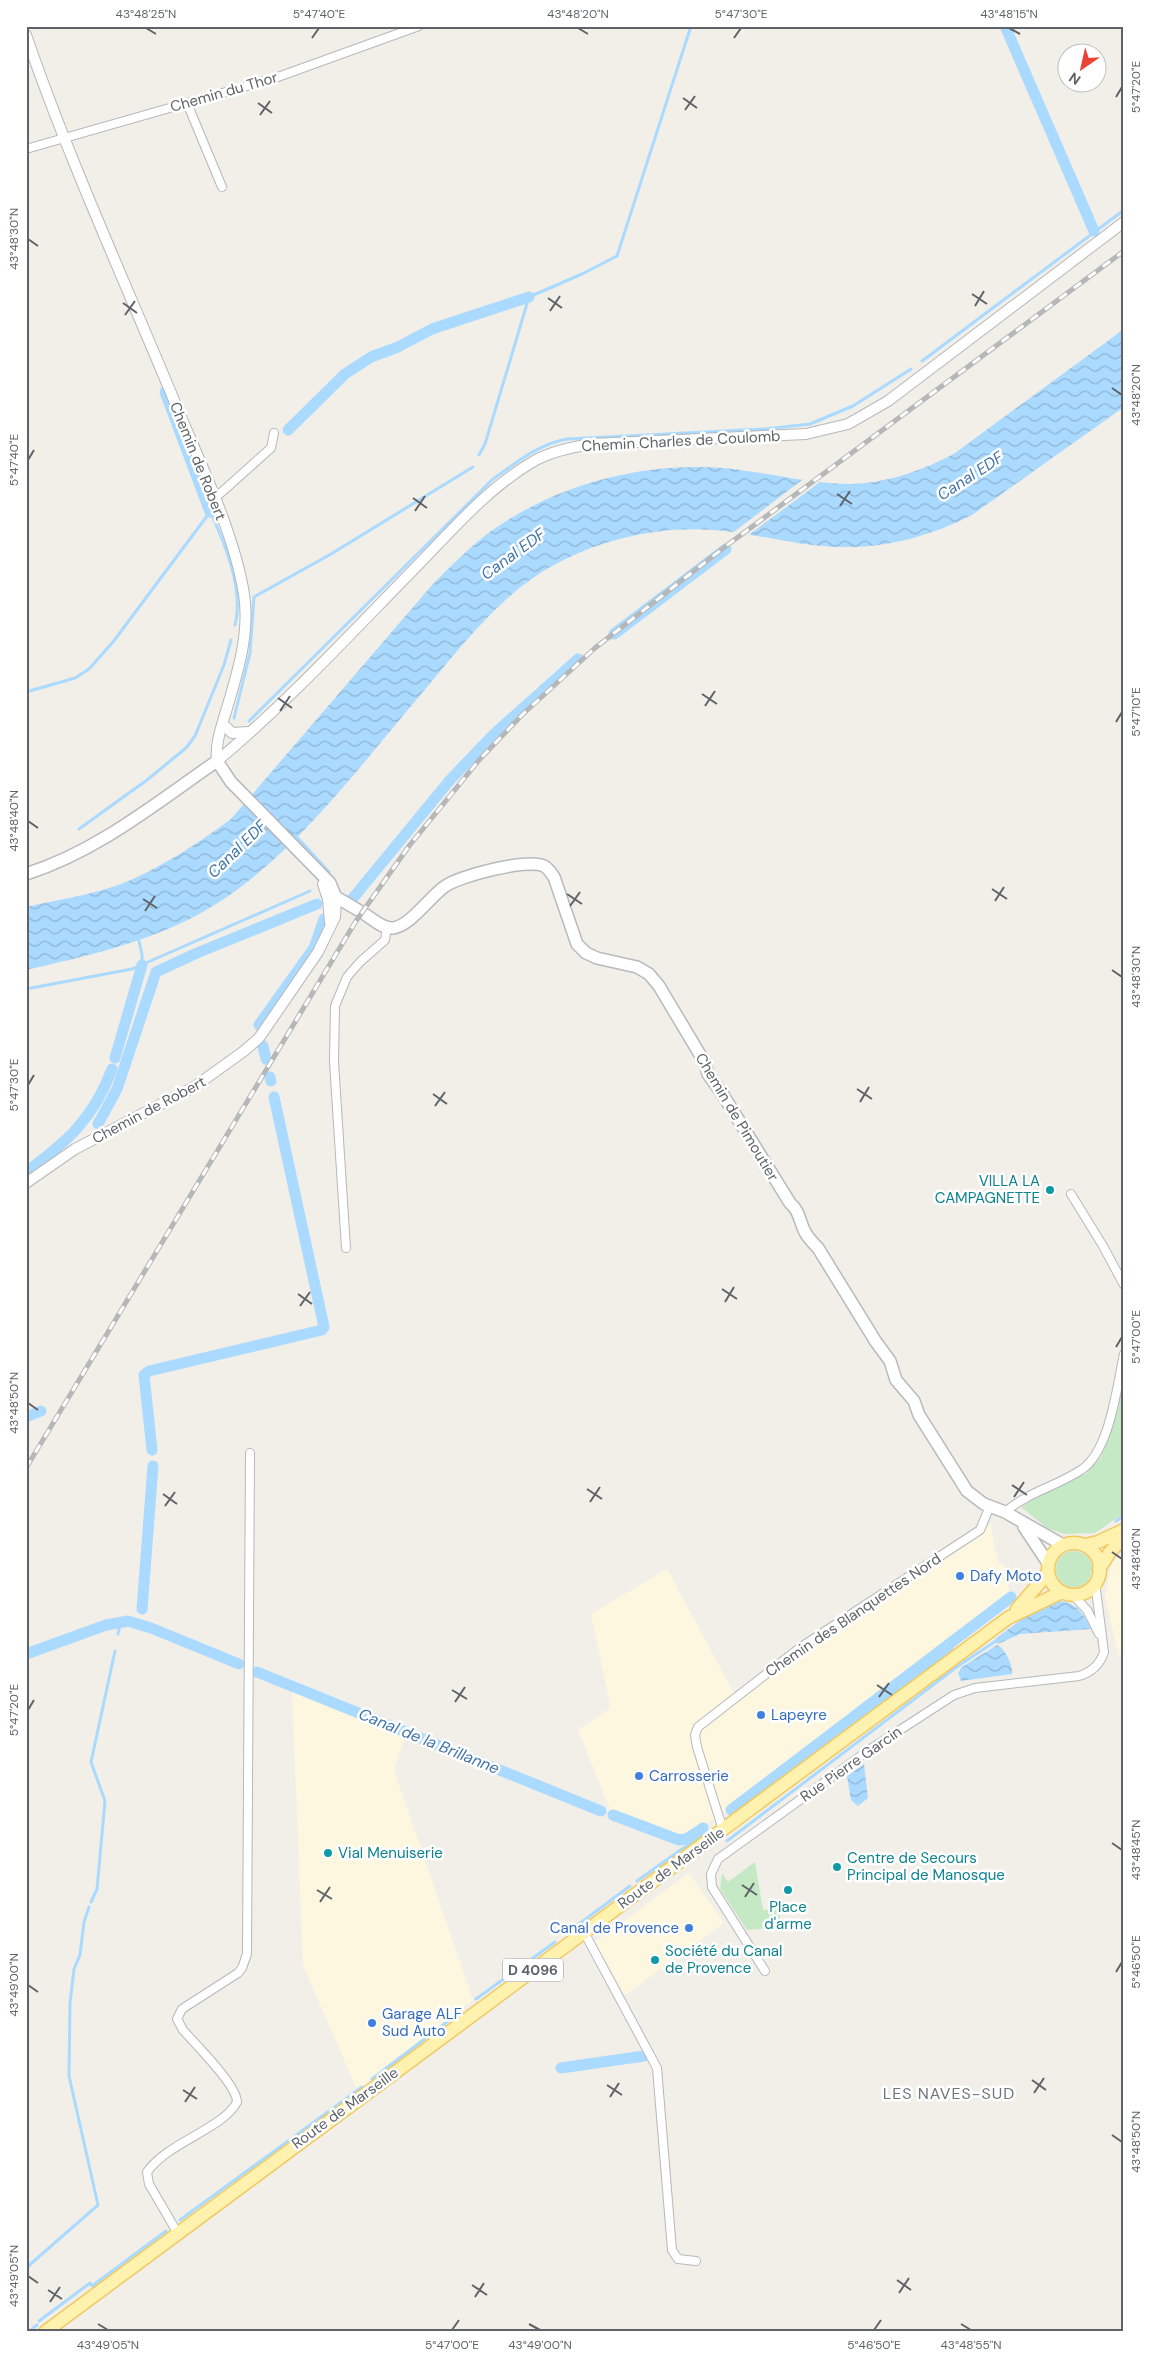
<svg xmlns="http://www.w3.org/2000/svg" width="1150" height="2358" font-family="'DM Sans',sans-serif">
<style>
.commercial{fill:#fef7e0}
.grass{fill:#c5e8c5}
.water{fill:url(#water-waves)}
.pier{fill:#f1efe8}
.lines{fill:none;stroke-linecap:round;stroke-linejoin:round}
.stream{stroke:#aadaff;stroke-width:3}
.canal{stroke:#aadaff;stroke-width:11}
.minor-casing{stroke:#b5b8bc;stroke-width:10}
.tertiary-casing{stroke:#b5b8bc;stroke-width:12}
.secondary-casing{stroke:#b6babf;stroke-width:14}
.primary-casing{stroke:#f2c960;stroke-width:15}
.minor{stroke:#fff;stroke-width:8}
.tertiary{stroke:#fff;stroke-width:10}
.secondary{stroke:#fff;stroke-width:11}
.primary{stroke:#fff2af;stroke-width:12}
.rail-casing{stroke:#b6b7b8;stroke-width:5}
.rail{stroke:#fff;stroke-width:3;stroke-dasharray:9;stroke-linecap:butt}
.ticks{fill:none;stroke:#5f6368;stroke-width:2}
.culture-dot{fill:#0f9aa8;stroke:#fff;stroke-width:2}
.shop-dot{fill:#3f7fe0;stroke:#fff;stroke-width:2}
.labels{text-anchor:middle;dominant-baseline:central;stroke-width:5;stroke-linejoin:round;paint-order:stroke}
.shield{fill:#fff;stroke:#8f9295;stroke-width:1}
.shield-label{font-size:14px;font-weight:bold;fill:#5f6368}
.street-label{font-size:15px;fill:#5f6368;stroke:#fff}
.culture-label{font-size:15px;fill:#0d838f;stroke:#fff;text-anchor:start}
.shop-label{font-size:15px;fill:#366cbe;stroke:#fff;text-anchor:start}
.water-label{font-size:16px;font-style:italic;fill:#4174aa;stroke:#fff}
.neighbourhood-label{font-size:16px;letter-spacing:1px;fill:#70757a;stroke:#fff}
.neatline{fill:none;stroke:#5f6368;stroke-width:2}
.ticks-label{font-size:12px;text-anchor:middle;fill:#5f6368}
</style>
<defs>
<pattern id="water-waves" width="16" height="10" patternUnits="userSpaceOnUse" patternTransform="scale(1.25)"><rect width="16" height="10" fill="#aadaff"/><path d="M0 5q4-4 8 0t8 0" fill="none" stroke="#8eb4d2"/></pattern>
</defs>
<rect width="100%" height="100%" fill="#f1efe8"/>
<g class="commercial">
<path d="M991,1524l3,22 5,17 5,1 6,31 -280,213 -47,31 -73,-29 -32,-80 31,-21 1,-4 -19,-91 76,-45 70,130 85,-62 98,-63z"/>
<path d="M1124,1550v104l-6,1 -13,-59 7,-34z"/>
<path d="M292,1690l113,46 -11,34 79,230 -116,90 -54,-125z"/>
<path d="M689,1873l35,50 -99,72 -30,-53z"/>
</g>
<g class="grass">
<path d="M1124,1372v141l-29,20 -31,1 -17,-6 -26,-21 14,-10 52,-24 14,-16 6,-14z"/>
<circle cx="1074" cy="1569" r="18"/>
<path d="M755,1862l8,48 16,-2 2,19 -34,3 -27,-41 2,-16 6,9z"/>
</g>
<g class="water">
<path d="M1124,329v78l-152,108c-39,20 -84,33 -129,32 -37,0 -74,-10 -111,-15 -60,-9 -125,4 -178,33 -54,29 -93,82 -132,128 -65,76 -133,171 -221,220 -55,30 -114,43 -175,57v-63c35,-8 74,-13 107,-28 35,-16 67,-37 98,-60l201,-234c21,-21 43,-44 68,-60 65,-43 146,-63 223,-57 43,4 86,16 128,16 37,-1 73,-14 104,-31z"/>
<path d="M1058,1601c18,0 26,14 33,28l-71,5 -22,10 -3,-5 35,-26z"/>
<path d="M997,1645c8,3 16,21 15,29l-51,7 -3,-8 4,-6z"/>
<path d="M864,1764l4,34 -10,8 -7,-6 -4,-24z"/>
</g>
<path class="pier" d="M806,477l18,2 -78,58 -15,-3z"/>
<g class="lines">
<g class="stream">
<path d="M922,361l202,-151"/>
<path d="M479,455l6,-11 44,-147 53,-23 35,-18 74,-230"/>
<path d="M211,513c14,31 33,76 24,112"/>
<path d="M26,692l49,-14 14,-9 24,-27 97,-130"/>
<path d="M234,718l16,-65 4,-56 77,-43 142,-87"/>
<path d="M249,721l243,-241c23,-17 48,-37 76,-41l197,-10 45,-5 43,-18 58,-37"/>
<path d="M79,829l68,-49 39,-32 9,-12 29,-71 7,-25"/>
<path d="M295,835l34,37"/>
<path d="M139,941l3,14v10"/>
<path d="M26,989l106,-20 178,-78"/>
<path d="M1116,1521l8,-6"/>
<path d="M118,1634l3,-13"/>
<path d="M735,1810l217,-161 -2,-6"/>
<path d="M727,1841l231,-175 41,-27"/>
<path d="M637,1881l66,-47"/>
<path d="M91,1902l6,-13 8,-88 -14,-39 24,-111"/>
<path d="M575,1927l55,-41"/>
<path d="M476,1999l79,-57"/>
<path d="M372,2079l84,-64"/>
<path d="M180,2220l182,-133"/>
<path d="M26,2268l72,-63 -29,-129 1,-73 4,-34 6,-14 4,-33 5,-15"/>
<path d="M39,2321l51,-38 2,3 74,-55"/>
<path d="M28,2332l9,-7"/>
</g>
<g class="canal">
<path d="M1005,26l89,205"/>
<path d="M165,392l45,120"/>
<path d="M288,430l57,-56 26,-17 27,-10 34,-18 97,-32"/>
<path d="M614,634l112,-85"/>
<path d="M353,898l97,-118 44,-46 84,-75"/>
<path d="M259,1025l55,-77 10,-29"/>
<path d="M263,1046l3,13"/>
<path d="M115,1058l27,-93"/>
<path d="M270,1077l1,4"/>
<path d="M98,1124l19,-35 39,-117 41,-19 120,-49"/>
<path d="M26,1172c41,-30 68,-54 86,-103"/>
<path d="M26,1417l15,-6"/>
<path d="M152,1450l-8,-75 5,-4 173,-41 2,-3 -50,-230"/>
<path d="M142,1609l11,-143"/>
<path d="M26,1654l80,-29 22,-4 23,7 88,36"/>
<path d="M257,1672l344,139"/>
<path d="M731,1810l280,-213"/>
<path d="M613,1815l66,25 7,-1 17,-11"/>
<path d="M561,2068l83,-12"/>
</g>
<g class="minor-casing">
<g id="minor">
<path d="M187,103l35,84"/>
<path d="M26,149l249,-71 144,-52"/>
<path d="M214,499l57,-51 3,-15"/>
<path d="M1071,1194l32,52 21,39"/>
<path d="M346,1248l-12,-186 1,-56 12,-29 13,-15 25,-22 2,-13"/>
<path d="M1005,1512c25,-21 50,-25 76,-42 29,-18 36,-85 43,-116"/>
<path d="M1072,1594l15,16 12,24"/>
<path d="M723,1830l-26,-83 -2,-12 3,-8 103,-80 179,-117 10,-24"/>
<path d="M584,1932l73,136 15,182 6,9 18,2"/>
<path d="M765,1971l-53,-84 -1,-13 7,-15 151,-109 85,-55 21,-7 104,-12c13,-4 21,-11 25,-24l-9,-70"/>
<path d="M177,2232l-28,-48 -2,-12c21,-30 76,-43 90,-70 0,-17 -42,-58 -54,-72l-6,-11 5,-10 56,-36 4,-5 5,-14 3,-501"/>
</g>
</g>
<g class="tertiary-casing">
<g id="tertiary">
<path d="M26,35c43,125 99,247 150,370 24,58 58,127 68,189 6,39 -6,77 -17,114 -5,17 -12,35 -10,53"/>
<path d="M223,724l9,9 16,-1"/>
<path d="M217,761c70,-58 137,-131 201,-196 36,-37 71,-78 116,-104 18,-10 37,-14 58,-17l214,-10 42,-10 40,-23 236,-179"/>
<path d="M323,884l5,15 2,23"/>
<path d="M26,1183l49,-34 119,-62 50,-36 15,-13 59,-86 17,-35 1,-19"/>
</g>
</g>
<g class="secondary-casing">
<g id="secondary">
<path d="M26,874c72,-23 130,-71 191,-113l14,21 99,101 6,15"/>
<path d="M331,894l27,16"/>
<path d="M366,915c8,5 17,14 27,13 17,-2 37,-31 51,-41 14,-11 84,-29 100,-21 4,2 7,7 10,11l23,67 9,9 11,5 40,9 12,7 10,12 46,77 3,11 15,21 67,108c10,8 9,18 15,29 3,6 8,11 13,16l58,94 14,19 6,19 18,21 5,14 48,76 17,13 21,8 58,33"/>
<path d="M1024,1527l24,36"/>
</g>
</g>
<g class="primary-casing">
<g id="primary">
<circle cx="1074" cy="1569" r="26"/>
<path d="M1085,1545l13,-3 26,-12"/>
<path d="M1099,1569l11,-17 14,-15"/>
<path d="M1017,1609l31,-36"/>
<path d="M45,2332l963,-714 54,-26"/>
</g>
</g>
<use href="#minor" class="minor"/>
<use href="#tertiary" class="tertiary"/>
<use href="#secondary" class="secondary"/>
<use href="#primary" class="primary"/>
<g class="rail-casing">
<path id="rail" d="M26,1468l330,-547 53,-75 71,-87 43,-45 72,-66 131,-102 398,-295"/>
</g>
<use href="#rail" class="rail"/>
</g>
<path class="ticks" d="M146,28l10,6M578,28l10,6M1009,28l11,6M312,38l7,-10M734,38l7,-10M1116,97l6,-10M683,98l14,10M258,103l14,10M685,110l10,-14M260,115l10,-14M28,239l10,7M972,294l15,10M548,298l14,10M123,303l14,10M975,306l9,-15M550,311l10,-15M125,315l10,-14M1112,388l10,7M28,460l6,-10M837,494l15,10M413,498l14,10M840,506l10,-15M415,511l10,-15M702,694l15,10M278,698l14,10M705,706l10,-15M280,711l10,-15M1116,722l6,-10M28,821l10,7M992,889l15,10M567,894l15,10M143,899l14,9M995,901l9,-14M570,906l10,-14M145,911l10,-15M1112,970l10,7M28,1085l6,-10M857,1089l15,10M433,1094l14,10M860,1102l9,-15M435,1106l10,-14M722,1289l15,10M298,1294l14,10M725,1302l9,-15M300,1306l10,-14M1116,1347l6,-10M28,1403l10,7M1012,1485l15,10M587,1489l15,10M163,1494l14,10M1014,1497l10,-15M590,1502l10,-15M165,1506l10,-14M1112,1552l10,7M877,1685l15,10M452,1690l15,9M879,1697l10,-14M455,1702l10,-15M28,1710l6,-10M1112,1843l10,7M742,1885l15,10M317,1890l15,9M745,1897l9,-14M320,1902l10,-15M1116,1972l6,-10M28,1985l10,7M1032,2080l14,10M607,2085l15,10M183,2090l14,9M1034,2093l10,-15M610,2097l9,-14M185,2102l10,-15M1112,2135l10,7M28,2276l10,7M897,2280l14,10M472,2285l15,10M48,2290l14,9M899,2293l10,-15M475,2297l9,-14M50,2302l10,-15M98,2324l10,6M529,2324l11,6M961,2324l10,6M452,2330l7,-10M874,2330l7,-10"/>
<g class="culture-dot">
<circle cx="1050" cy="1190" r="5"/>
<circle cx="328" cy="1853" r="5"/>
<circle cx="837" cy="1867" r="5"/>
<circle cx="788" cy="1890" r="5"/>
<circle cx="655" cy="1960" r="5"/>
</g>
<g class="shop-dot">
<circle cx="960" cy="1576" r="5"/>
<circle cx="761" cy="1715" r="5"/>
<circle cx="639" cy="1776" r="5"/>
<circle cx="689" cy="1928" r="5"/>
<circle cx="372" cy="2023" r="5"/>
</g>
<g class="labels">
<rect class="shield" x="503" y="1958.5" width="60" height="23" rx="4"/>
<g class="shield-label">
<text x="533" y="1970">D 4096</text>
</g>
<g class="street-label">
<text transform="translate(224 92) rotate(-16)">Chemin du Thor</text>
<text transform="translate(681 441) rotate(-3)">Chemin Charles de Coulomb</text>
<text transform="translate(198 461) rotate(68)">Chemin de Robert</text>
<text transform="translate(149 1110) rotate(-28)">Chemin de Robert</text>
<text transform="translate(737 1117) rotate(59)">Chemin de Pimoutier</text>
<text transform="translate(853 1615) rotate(-34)">Chemin des Blanquettes Nord</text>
<text transform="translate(851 1764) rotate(-35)">Rue Pierre Garcin</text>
<text transform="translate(671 1868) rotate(-36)">Route de Marseille</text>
<text transform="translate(345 2108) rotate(-36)">Route de Marseille</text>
</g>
<g class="culture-label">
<text x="1040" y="1181" text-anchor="end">VILLA LA<tspan x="1040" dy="17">CAMPAGNETTE</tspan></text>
<text x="338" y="1853">Vial Menuiserie</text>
<text x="847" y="1858">Centre de Secours<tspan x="847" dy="17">Principal de Manosque</tspan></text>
<text x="788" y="1907" text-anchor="middle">Place<tspan x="788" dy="17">d'arme</tspan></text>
<text x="665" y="1951">Société du Canal<tspan x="665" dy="17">de Provence</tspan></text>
</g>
<g class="shop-label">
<text x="970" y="1576">Dafy Moto</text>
<text x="771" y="1715">Lapeyre</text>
<text x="649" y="1776">Carrosserie</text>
<text x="679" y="1928" text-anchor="end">Canal de Provence</text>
<text x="382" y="2014">Garage ALF<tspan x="382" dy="17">Sud Auto</tspan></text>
</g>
<g class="water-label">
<text transform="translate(970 476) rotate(-33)">Canal EDF</text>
<text transform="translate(513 554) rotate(-36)">Canal EDF</text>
<text transform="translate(237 849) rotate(-44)">Canal EDF</text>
<text transform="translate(429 1741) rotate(22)">Canal de la Brillanne</text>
</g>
<g class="neighbourhood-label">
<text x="949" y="2093">LES NAVES-SUD</text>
</g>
</g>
<rect width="1150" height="2358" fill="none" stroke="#ffffff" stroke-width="55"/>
<g transform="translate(1082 68) rotate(214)"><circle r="24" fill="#ffffff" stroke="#bfc1c3"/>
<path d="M0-4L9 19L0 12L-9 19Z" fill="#ea4335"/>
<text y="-8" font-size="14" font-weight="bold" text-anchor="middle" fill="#5f6368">N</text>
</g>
<rect x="28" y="28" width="1094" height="2302" class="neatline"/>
<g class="ticks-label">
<text x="146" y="18">43°48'25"N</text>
<text x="319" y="18">5°47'40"E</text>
<text x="578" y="18">43°48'20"N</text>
<text x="741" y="18">5°47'30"E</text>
<text x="1009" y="18">43°48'15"N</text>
<text transform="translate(1136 87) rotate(-90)" y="4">5°47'20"E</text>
<text transform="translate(14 239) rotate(-90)" y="4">43°48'30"N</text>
<text transform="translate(1136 395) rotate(-90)" y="4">43°48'20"N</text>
<text transform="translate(14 460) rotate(-90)" y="4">5°47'40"E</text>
<text transform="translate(1136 712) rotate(-90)" y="4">5°47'10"E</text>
<text transform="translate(14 821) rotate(-90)" y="4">43°48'40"N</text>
<text transform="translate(1136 977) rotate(-90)" y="4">43°48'30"N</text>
<text transform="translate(14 1085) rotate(-90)" y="4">5°47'30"E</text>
<text transform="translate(1136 1337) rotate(-90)" y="4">5°47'00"E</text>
<text transform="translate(14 1403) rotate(-90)" y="4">43°48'50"N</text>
<text transform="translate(1136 1559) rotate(-90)" y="4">43°48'40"N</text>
<text transform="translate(14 1710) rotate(-90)" y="4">5°47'20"E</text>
<text transform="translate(1136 1850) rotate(-90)" y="4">43°48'45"N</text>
<text transform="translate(1136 1962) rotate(-90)" y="4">5°46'50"E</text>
<text transform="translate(14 1985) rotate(-90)" y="4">43°49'00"N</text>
<text transform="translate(1136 2142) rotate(-90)" y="4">43°48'50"N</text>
<text transform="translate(14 2276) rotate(-90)" y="4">43°49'05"N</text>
<text x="108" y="2349">43°49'05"N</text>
<text x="452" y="2349">5°47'00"E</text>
<text x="540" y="2349">43°49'00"N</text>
<text x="874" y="2349">5°46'50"E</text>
<text x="971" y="2349">43°48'55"N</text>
</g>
</svg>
